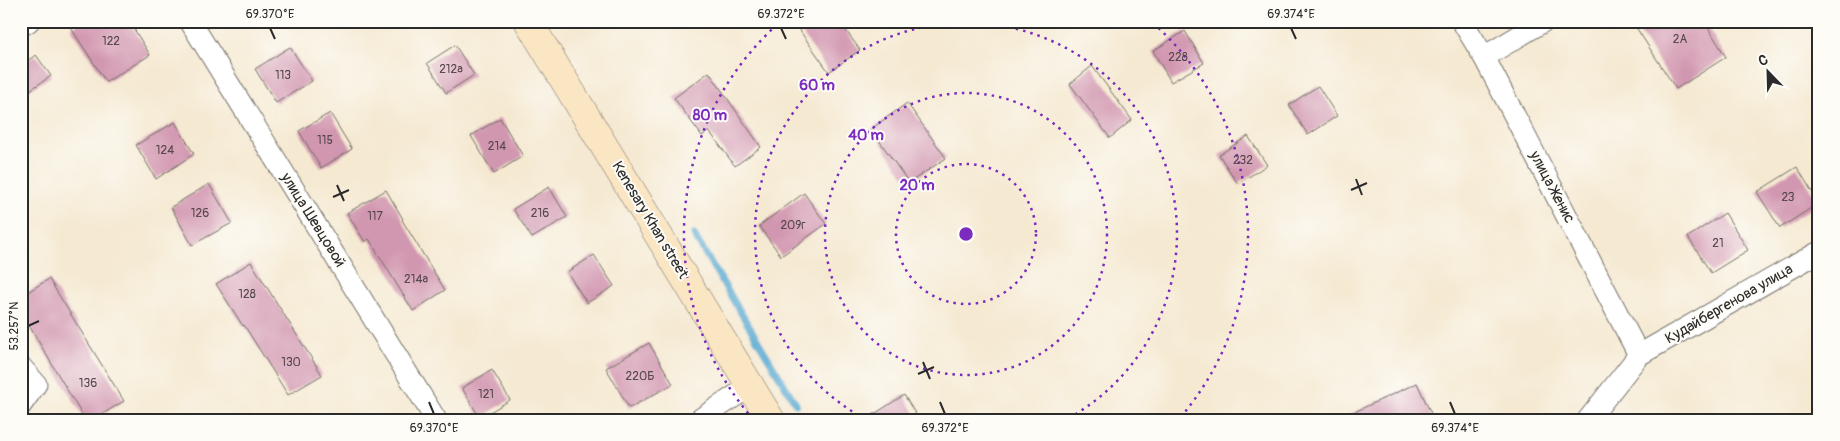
<svg xmlns="http://www.w3.org/2000/svg" width="1840" height="441" font-family="Pangolin,sans-serif">
<style>
.lines{fill:none;stroke-linecap:round;stroke-linejoin:round}
.stream{stroke:#55a7d0;stroke-width:7}
.building{fill:#d297b0}
.minor-casing{stroke:#726e65;stroke-width:23}
.secondary-casing{stroke:#726e65;stroke-width:29}
.minor{stroke:#fff;stroke-width:21}
.secondary{stroke:#fbe6c4;stroke-width:28}
.ticks{fill:none;stroke:#2b2b2b;stroke-width:2}
.ring{fill:none;stroke:#7b2cbf;stroke-width:2.5;stroke-dasharray:2.5 5}
.labels{text-anchor:middle;dominant-baseline:central;stroke-width:4;stroke-linejoin:round;paint-order:stroke}
.number-label{font-size:12px;fill:#55464c}
.street-label{font-size:15px;fill:#2b2b2b;stroke:#fdfcf7}
.centre{fill:#7b2cbf;stroke:#fdfcf7;stroke-width:2.5}
.ring-label{font-size:15px;text-anchor:middle;font-weight:bold;fill:#7b2cbf;stroke:#fdfcf7;stroke-width:4;stroke-linejoin:round;paint-order:stroke}
.neatline{fill:none;stroke:#2b2b2b;stroke-width:2}
.ticks-label{font-size:12px;text-anchor:middle;fill:#2b2b2b}
</style>
<rect width="100%" height="100%" fill="#fdfcf7"/>
<filter id="ink" filterUnits="userSpaceOnUse"><feTurbulence type="fractalNoise" baseFrequency=".02" numOctaves="2"/><feDisplacementMap in="SourceGraphic" scale="10" xChannelSelector="R" yChannelSelector="G"/><feConvolveMatrix kernelMatrix="1 2 1 2 8 2 1 2 1" color-interpolation-filters="sRGB"/></filter>
<filter id="wash" filterUnits="userSpaceOnUse"><feTurbulence type="fractalNoise" baseFrequency=".0096" numOctaves="4" result="noise"/><feDisplacementMap in="SourceGraphic" scale="20" xChannelSelector="R" yChannelSelector="G"/><feGaussianBlur stdDeviation="1.12" result="paint"/><feColorMatrix in="noise" values="0 0 0 0 0 0 0 0 0 0 0 0 0 0 0 0 0 1.4 0 .05"/><feComposite in="paint" operator="in"/></filter>
<g filter="url(#wash)">
<rect width="100%" height="100%" fill="#f5e9d2"/>
<g class="lines">
<path class="stream" d="M694,235l102,169"/>
</g>
<g id="blocks">
<g class="building">
<path d="M82,21h47l21,34 -44,27 -35,-54z"/>
<path d="M793,21h46l21,29 -31,22z"/>
<path d="M1632,21h72l22,36 -50,32z"/>
<path d="M1185,31l19,32 -33,19 -18,-31z"/>
<path d="M455,45l19,30 -28,18 -19,-30z"/>
<path d="M290,47l22,34 -36,22 -21,-34z"/>
<path d="M36,55l15,21 -30,20v-31z"/>
<path d="M1092,66l40,54 -22,18 -40,-54z"/>
<path d="M709,72l52,75 -26,19 -26,-35 -7,5 -28,-38z"/>
<path d="M1318,86l19,30 -29,19 -19,-30z"/>
<path d="M907,103l39,55 -37,25 -38,-54z"/>
<path d="M330,113l22,36 -31,19 -22,-37z"/>
<path d="M500,118l23,38 -29,18 -23,-38z"/>
<path d="M175,122l19,32 -38,25 -20,-34z"/>
<path d="M1248,136l19,29 -29,19 -19,-29z"/>
<path d="M1797,167l22,36 -39,25 -23,-36z"/>
<path d="M209,184l23,39 -40,22 -21,-38z"/>
<path d="M549,187l18,30 -35,21 -19,-29z"/>
<path d="M386,190l17,29 -1,1 43,70 -32,21 -44,-72 -4,3 -18,-29z"/>
<path d="M804,193l22,31 -45,32 -22,-30z"/>
<path d="M1725,213l23,37 -37,23 -23,-36z"/>
<path d="M594,255l20,31 -27,17 -20,-31z"/>
<path d="M251,262l71,113 -34,20 -44,-70 -1,1 -27,-42z"/>
<path d="M49,279l75,122 -31,19h-8l-64,-108v-16z"/>
<path d="M649,343l24,41 -44,24 -23,-40z"/>
<path d="M492,370l18,30 -30,18 -18,-30z"/>
<path d="M1417,383l17,37h-97z"/>
<path d="M904,395l15,25h-54z"/>
</g>
</g>
</g>
<g filter="url(#ink)">
<use href="#blocks" fill-opacity="0" stroke="#726e65" stroke-width="1"/>
<g class="lines">
<g class="minor-casing">
<g id="minor">
<path d="M190,21l246,399"/>
<path d="M1462,21l22,36 155,298"/>
<path d="M21,26l8,-5"/>
<path d="M1484,57l60,-36"/>
<path d="M21,367l15,17 -15,21"/>
<path d="M699,420l51,-34"/>
<path d="M1588,420l51,-65 180,-103"/>
</g>
</g>
<g class="secondary-casing">
<path id="secondary" d="M528,21l243,399"/>
</g>
<use href="#minor" class="minor"/>
<use href="#secondary" class="secondary"/>
</g>
</g>
<path class="ticks" d="M270,28l5,11M781,28l5,11M1291,28l5,11M1356,179l6,16M337,185l7,16M1351,190l16,-7M333,197l16,-7M28,326l11,-5M923,362l7,17M918,374l16,-7M429,402l5,12M940,402l5,12M1450,402l5,12"/>
<g class="ring">
<circle cx="966" cy="234" r="70"/>
<circle cx="966" cy="234" r="141"/>
<path d="M865 419A211 211 0 1 1 1067 419"/>
<path d="M753 419A282 282 0 0 1 779 23M1153 23A282 282 0 0 1 1179 419"/>
</g>
<g class="labels">
<g class="number-label">
<text x="1680" y="39">2А</text>
<text x="111" y="41">122</text>
<text x="1178" y="57">228</text>
<text x="451" y="69">212а</text>
<text x="283" y="75">113</text>
<text x="325" y="140">115</text>
<text x="497" y="146">214</text>
<text x="165" y="150">124</text>
<text x="1243" y="160">232</text>
<text x="1788" y="197">23</text>
<text x="200" y="213">126</text>
<text x="540" y="213">216</text>
<text x="375" y="216">117</text>
<text x="793" y="225">209г</text>
<text x="1718" y="243">21</text>
<text x="416" y="279">214а</text>
<text x="247" y="294">128</text>
<text x="291" y="362">130</text>
<text x="640" y="376">220Б</text>
<text x="88" y="383">136</text>
<text x="486" y="394">121</text>
</g>
<g class="street-label">
<text transform="translate(1552 187) rotate(62)">улица Женис</text>
<text transform="translate(313 220) rotate(58)">улица Шевцовой</text>
<text transform="translate(650 220) rotate(59)">Kenesary Khan street</text>
<text transform="translate(1729 304) rotate(-30)">Кудайбергенова улица</text>
</g>
</g>
<circle cx="966" cy="234" r="8" class="centre"/>
<g class="ring-label">
<text x="817" y="90">60 m</text>
<text x="710" y="120">80 m</text>
<text x="866" y="140">40 m</text>
<text x="917" y="190">20 m</text>
</g>
<rect width="1840" height="441" fill="none" stroke="#fdfcf7" stroke-width="55"/>
<g transform="translate(1768 72) rotate(337)" stroke="#fdfcf7" stroke-width="4" paint-order="stroke">
<path d="M0-4L9 19L0 12L-9 19Z" fill="#2b2b2b"/>
<text y="-8" font-size="14" font-weight="bold" text-anchor="middle" fill="#2b2b2b">С</text>
</g>
<rect x="28" y="28" width="1784" height="386" class="neatline"/>
<g class="ticks-label">
<text x="270" y="18">69.370°E</text>
<text x="781" y="18">69.372°E</text>
<text x="1291" y="18">69.374°E</text>
<text transform="translate(14 326) rotate(-90)" y="4">53.257°N</text>
<text x="434" y="432">69.370°E</text>
<text x="945" y="432">69.372°E</text>
<text x="1455" y="432">69.374°E</text>
</g>
</svg>
